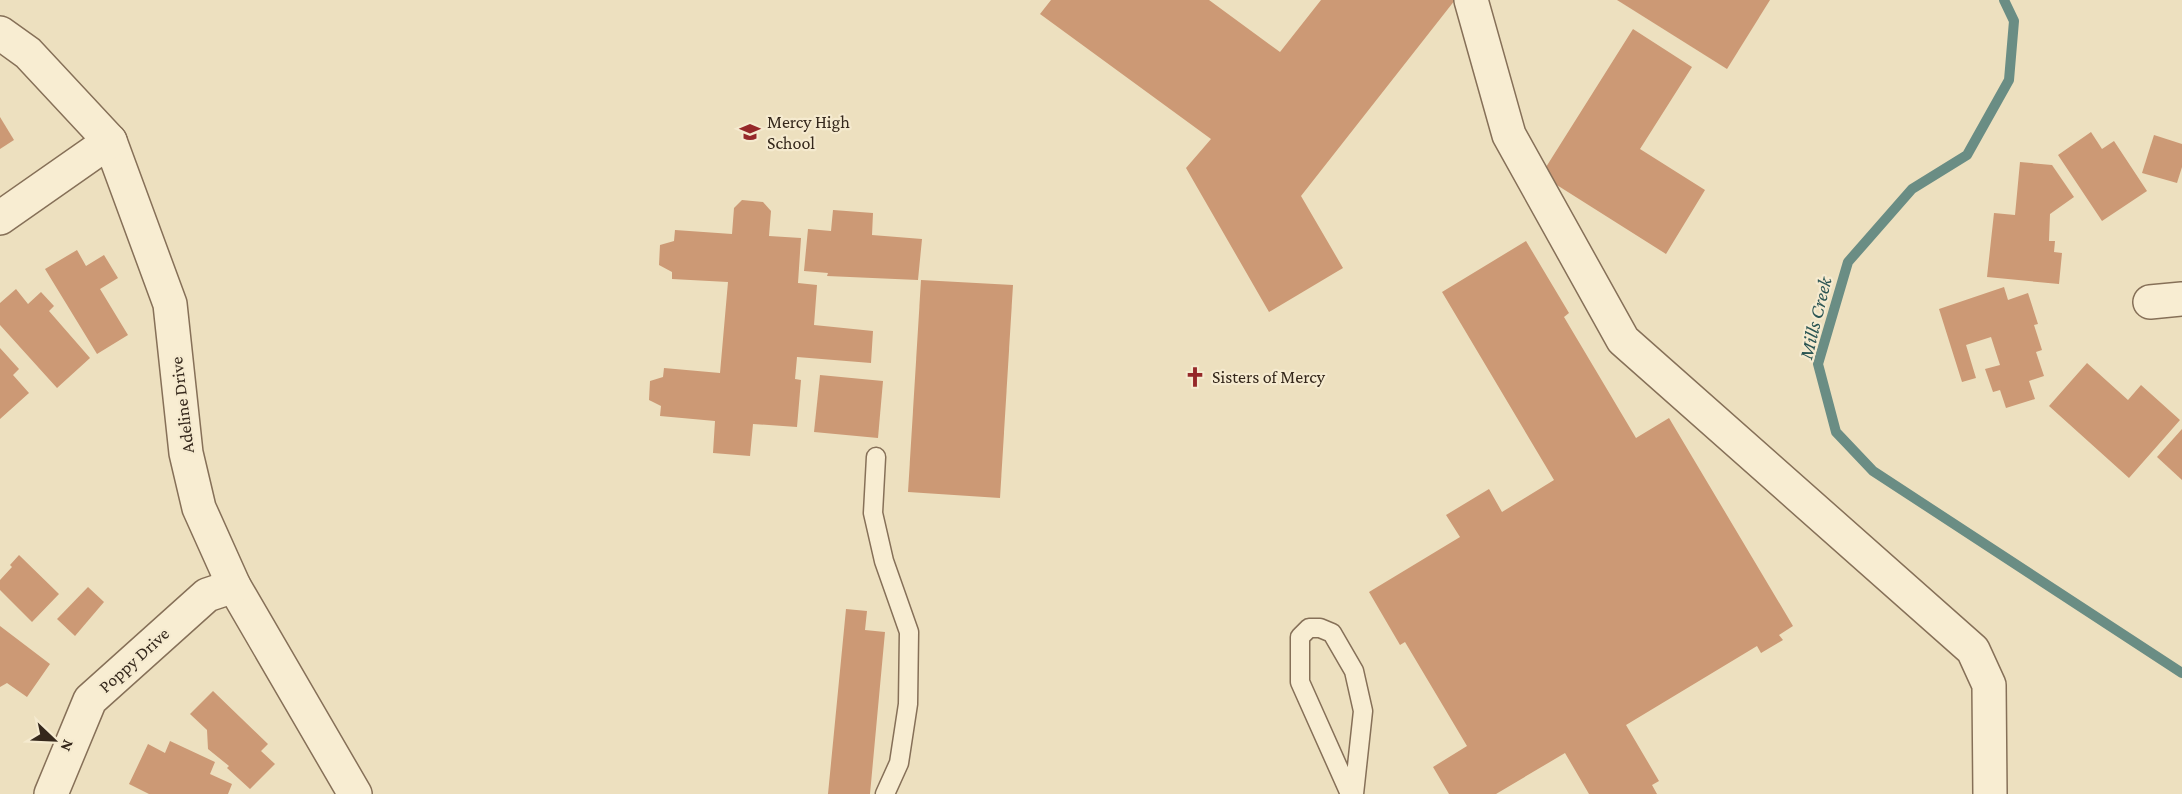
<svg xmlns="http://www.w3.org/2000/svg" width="2182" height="794" font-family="'Crimson Pro',serif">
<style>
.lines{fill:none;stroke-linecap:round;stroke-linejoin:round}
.stream{stroke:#6a8d84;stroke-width:10}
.building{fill:#cc9975}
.service-casing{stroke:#867058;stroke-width:21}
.minor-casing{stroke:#867058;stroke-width:36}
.service{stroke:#f8edd2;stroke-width:18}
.minor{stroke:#f8edd2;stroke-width:33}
.labels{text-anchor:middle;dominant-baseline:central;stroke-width:4.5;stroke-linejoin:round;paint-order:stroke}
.poi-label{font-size:18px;fill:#35281c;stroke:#f5eacf;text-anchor:start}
.street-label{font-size:18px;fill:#35281c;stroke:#f5eacf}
.water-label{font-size:20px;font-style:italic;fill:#2b5553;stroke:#f5eacf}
</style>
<rect width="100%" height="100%" fill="#ede0bf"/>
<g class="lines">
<path class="stream" d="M2004,0l10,21 -5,59 -42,75 -55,34 -64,73 -30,102 18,68 37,39 309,202"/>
</g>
<g class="building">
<path d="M1051,0h158l71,52 41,-52h134l-154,196 42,72 -74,44 -83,-144 25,-29 -171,-125z"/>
<path d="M1617,0h153l-43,69z"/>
<path d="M1633,29l59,38 -52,82 65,41 -39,64 -125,-79z"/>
<path d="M0,117l14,23 -14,9z"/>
<path d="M2091,132l11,17 12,-8 33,50 -45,30 -44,-66z"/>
<path d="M2154,135l28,9v23l-5,16 -35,-10z"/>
<path d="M2020,162l32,3 22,32 -24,17 -1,27h6l-1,11 8,1 -3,31 -72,-7 7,-64 21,2z"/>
<path d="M742,200l21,2 8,9 -2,25 32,2 -3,45 19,2 -3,40 59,6 -2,32 -74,-6 -2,22 6,1 -4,47 -44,-3 -3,32 -37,-3 2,-32 -55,-5 1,-10 -12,-6 1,-19 13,-4 1,-9 56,5 8,-91 -56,-3v-7l-13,-7 1,-20 14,-4 1,-11 57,4 2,-26z"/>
<path d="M833,210l40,3 -1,22 50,4 -4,41 -91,-4 1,-3 -24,-2 4,-42 23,2z"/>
<path d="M1526,241l43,72 -5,4 72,121 33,-20 124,208 -14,9 4,5 -22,13 -4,-7 -131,79 33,56 -7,4 5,9h-68l-24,-41 -69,41h-47l-16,-27 34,-21 -62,-104 -5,3 -31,-53 91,-55 -14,-22 43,-26 13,23 52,-32 -112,-188z"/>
<path d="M77,250l9,16 18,-11 14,23 -18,11 28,46 -31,19 -52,-85z"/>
<path d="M921,280l92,5 -13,213 -92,-6z"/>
<path d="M2004,287l4,13 20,-7 10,31 -4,1 8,25 -6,2 8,24 -15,5 6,18 -29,9 -6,-18 -7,2 -8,-23 15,-4 -9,-28 -25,8 10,33 -14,4 -23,-73z"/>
<path d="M16,289l12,15 13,-12 13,14 -5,5 41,47 -33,30 -57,-63v-22z"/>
<path d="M0,348l19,21 -6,6 16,18 -29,26z"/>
<path d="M2087,363l41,37 13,-15 39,35 -51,58 -80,-72z"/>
<path d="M820,375l63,6 -5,57 -64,-6z"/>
<path d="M2182,429v51l-25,-23z"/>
<path d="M19,555l40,39 -27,28 -32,-32v-10l12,-13 -2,-2z"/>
<path d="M88,587l16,15 -29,34 -18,-17z"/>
<path d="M846,609l21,2 -2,19 20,2 -15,162h-42z"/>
<path d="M0,626l50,38 -23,33 -20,-14 -7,4z"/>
<path d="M213,691l55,53 -7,7 14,13 -25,25 -23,-21 2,-2 -21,-17 -1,-19 -17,-16z"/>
<path d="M170,741l45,21 -5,12 22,10 -4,10h-79l-20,-10 19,-40 17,9z"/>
</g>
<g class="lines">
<g class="service-casing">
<g id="service">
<path d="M876,457l-3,56 11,48 25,71 -1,72 -9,59 -14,31"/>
<path d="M1350,794l-50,-112v-45l9,-9h11l12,5 22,38 9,40 -9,83"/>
</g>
</g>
<g class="minor-casing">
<g id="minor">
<path d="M1471,0l38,135 114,205 350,310 16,35 1,109"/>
<path d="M0,33l28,20 82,88 60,163 16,149 13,55 35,78 121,208"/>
<path d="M0,218l110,-77"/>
<path d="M2150,302l32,-3"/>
<path d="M51,794l39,-94 117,-105 27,-9"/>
</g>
</g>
<use href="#service" class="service"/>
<use href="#minor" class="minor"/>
</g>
<defs>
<g id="school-bare" transform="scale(1.62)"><path d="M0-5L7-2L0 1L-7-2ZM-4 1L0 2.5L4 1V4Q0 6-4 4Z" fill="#952829" stroke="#f5eacf" stroke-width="2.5" paint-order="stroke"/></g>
<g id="church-bare" transform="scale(1.62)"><path d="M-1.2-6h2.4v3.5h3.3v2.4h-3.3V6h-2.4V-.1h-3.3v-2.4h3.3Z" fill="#952829" stroke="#f5eacf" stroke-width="2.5" paint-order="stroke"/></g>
</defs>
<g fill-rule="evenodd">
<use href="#school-bare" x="750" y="132"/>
<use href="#church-bare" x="1195" y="377"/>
</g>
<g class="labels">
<g class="poi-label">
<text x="767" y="122">Mercy High<tspan x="767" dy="21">School</tspan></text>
<text x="1212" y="377">Sisters of Mercy</text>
</g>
<g class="street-label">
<text transform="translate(182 405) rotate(-97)">Adeline Drive</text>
<text transform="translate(134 660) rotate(-42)">Poppy Drive</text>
</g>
<g class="water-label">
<text transform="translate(1815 318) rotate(-76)">Mills Creek</text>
</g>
</g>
<g transform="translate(54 740) rotate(113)" stroke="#f5eacf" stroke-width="4.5" paint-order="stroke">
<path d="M0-4.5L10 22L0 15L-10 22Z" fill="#35281c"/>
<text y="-9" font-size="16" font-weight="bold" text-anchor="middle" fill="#35281c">N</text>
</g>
</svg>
